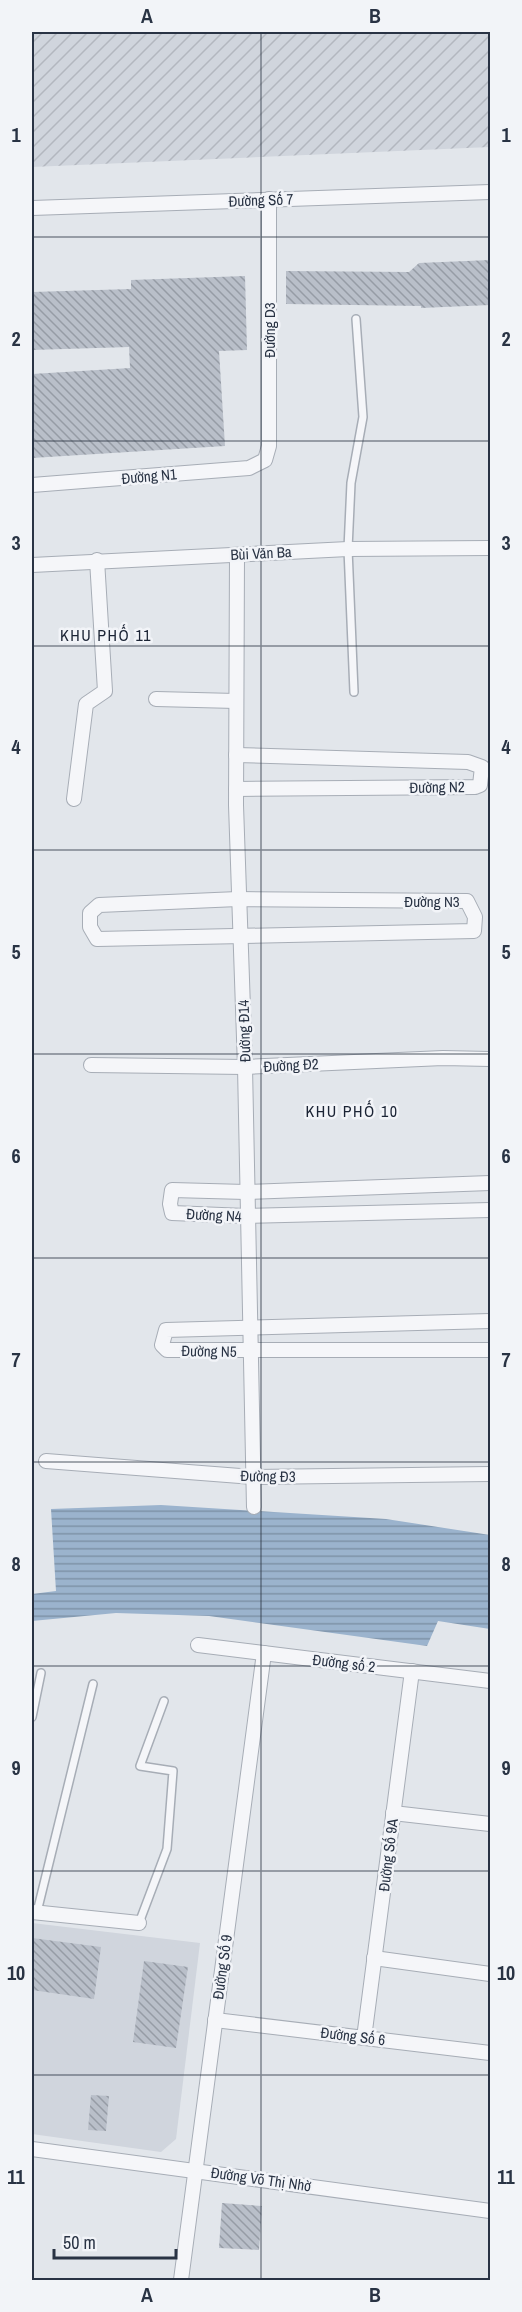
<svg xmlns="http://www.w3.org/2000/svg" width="522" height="2312" font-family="'Archivo Narrow',sans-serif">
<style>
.built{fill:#d0d5dd}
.industrial{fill:url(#industrial-furrows)}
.water{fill:url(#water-rules)}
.building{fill:url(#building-back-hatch)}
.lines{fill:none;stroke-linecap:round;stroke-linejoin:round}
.service-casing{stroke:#a7adb6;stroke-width:10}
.minor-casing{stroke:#a7adb6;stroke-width:16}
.service{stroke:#f5f6f9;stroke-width:7}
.minor{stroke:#f5f6f9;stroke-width:14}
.grid{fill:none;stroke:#293344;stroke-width:1.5;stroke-opacity:0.55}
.labels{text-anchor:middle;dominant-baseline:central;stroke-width:5;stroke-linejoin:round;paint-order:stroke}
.street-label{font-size:15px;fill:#293344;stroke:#f2f4f8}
.neighbourhood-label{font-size:16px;letter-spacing:1.5px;fill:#1b2435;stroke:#f2f4f8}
.neatline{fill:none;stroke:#293344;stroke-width:2}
.grid-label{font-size:20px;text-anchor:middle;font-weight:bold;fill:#293344}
</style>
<defs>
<pattern id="industrial-furrows" width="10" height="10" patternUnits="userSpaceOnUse" patternTransform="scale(1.5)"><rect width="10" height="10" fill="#d0d5dd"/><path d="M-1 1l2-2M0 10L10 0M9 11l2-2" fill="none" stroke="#b3b7bf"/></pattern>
<pattern id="water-rules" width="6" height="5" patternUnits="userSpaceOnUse" patternTransform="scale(1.5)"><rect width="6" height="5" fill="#9bb3cd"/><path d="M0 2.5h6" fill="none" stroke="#7e92a8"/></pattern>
<pattern id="building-back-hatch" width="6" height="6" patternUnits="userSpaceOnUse" patternTransform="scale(1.5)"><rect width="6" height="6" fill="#b9bfc9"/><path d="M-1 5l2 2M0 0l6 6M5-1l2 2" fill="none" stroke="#969ca5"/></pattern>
</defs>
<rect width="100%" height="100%" fill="#e2e6eb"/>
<path class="built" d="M32,1923l168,20 -24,196 -15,13 -129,-18z"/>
<path class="industrial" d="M32,32h458v115l-458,20z"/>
<path class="water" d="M161,1505l225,14 104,16v94l-52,-8 -11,25 -218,-30 -93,-3 -84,8v-27l24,-3 -5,-82z"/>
<g class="building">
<path d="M490,260v45l-69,3v-2l-135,-2v-33l123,1 10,-9z"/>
<path d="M245,276l2,74 -28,1 6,95 -193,12v-84l98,-6 -1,-21 -97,3v-58l99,-3v-9z"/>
<path d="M32,1938l69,9 -7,52 -62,-9z"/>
<path d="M144,1961l44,6 -12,81 -43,-6z"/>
<path d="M91,2095l18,1 -3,35 -18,-1z"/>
<path d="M222,2203l40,3 -3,44 -40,-2z"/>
</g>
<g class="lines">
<g class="service-casing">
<g id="service">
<path d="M354,692l-6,-143 3,-66 12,-66 -7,-98"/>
<path d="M32,1717l9,-44"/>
<path d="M37,1912l56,-228"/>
<path d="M139,1923l28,-74 6,-78 -33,-5 24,-65"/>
</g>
</g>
<g class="minor-casing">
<g id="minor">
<path d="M32,208l458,-16"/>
<path d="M32,485l217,-17 16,-8 4,-14v-247"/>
<path d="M237,555l-1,250 9,262 9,440"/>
<path d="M32,565l316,-16 142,-1"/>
<path d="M156,699l80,2"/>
<path d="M236,755l232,7 14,5 -2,18 -5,2 -239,2"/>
<path d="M74,799l12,-95 19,-13 -8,-131"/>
<path d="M238,899l229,2 8,16 -1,14 -377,8 -7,-12v-14l9,-8z"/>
<path d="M91,1065l154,2 198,-9 47,1"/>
<path d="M490,1183l-244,9 -74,-2 -2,14 2,9 74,3 244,-6"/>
<path d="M490,1321l-324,9 -4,15 5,5h323"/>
<path d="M46,1461l207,16 237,-3"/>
<path d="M198,1645l292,36"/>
<path d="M393,1813l97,11"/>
<path d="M32,1912l107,11"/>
<path d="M374,1958l116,16"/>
<path d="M215,2020l275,33"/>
<path d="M364,2038l48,-367"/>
<path d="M32,2149l458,62"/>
<path d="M181,2280l83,-627"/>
</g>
</g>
<use href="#service" class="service"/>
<use href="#minor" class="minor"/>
</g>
<path class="grid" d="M261,32v2248M32,237h458M32,441h458M32,646h458M32,850h458M32,1054h458M32,1258h458M32,1462h458M32,1666h458M32,1871h458M32,2075h458"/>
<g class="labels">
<g class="street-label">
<text transform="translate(261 200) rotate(-2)">Đường Số 7</text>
<text transform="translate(269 330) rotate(-90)">Đường D3</text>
<text transform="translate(149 476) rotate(-5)">Đường N1</text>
<text transform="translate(261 553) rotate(-3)">Bùi Văn Ba</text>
<text transform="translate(437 787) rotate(-1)">Đường N2</text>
<text x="432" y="901">Đường N3</text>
<text transform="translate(244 1031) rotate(-92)">Đường Đ14</text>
<text transform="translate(291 1065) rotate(-3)">Đường Đ2</text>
<text transform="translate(214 1215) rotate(3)">Đường N4</text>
<text transform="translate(209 1351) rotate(1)">Đường N5</text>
<text transform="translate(268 1476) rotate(1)">Đường Đ3</text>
<text transform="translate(344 1663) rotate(7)">Đường số 2</text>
<text transform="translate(388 1855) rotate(-83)">Đường Số 9A</text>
<text transform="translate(222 1967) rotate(-82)">Đường Số 9</text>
<text transform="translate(353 2036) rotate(7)">Đường Số 6</text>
<text transform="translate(261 2179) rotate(8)">Đường Võ Thị Nhờ</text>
</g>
<g class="neighbourhood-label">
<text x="106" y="635">KHU PHỐ 11</text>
<text x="352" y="1111">KHU PHỐ 10</text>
</g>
</g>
<rect width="522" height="2312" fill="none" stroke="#f2f4f8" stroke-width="66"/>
<path d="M54 2249v9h122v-9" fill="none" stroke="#293344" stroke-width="3"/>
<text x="63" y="2249" font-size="18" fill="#293344" stroke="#f2f4f8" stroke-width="4.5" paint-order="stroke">50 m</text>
<rect x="33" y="33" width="456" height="2246" class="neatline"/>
<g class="grid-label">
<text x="147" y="23">A</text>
<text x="375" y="23">B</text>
<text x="16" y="142">1</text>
<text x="506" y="142">1</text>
<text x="16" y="346">2</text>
<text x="506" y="346">2</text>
<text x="16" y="550">3</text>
<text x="506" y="550">3</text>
<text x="16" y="754">4</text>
<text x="506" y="754">4</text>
<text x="16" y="959">5</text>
<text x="506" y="959">5</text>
<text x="16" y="1163">6</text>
<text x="506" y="1163">6</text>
<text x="16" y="1367">7</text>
<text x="506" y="1367">7</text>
<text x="16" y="1571">8</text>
<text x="506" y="1571">8</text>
<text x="16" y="1775">9</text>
<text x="506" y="1775">9</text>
<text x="16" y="1980">10</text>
<text x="506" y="1980">10</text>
<text x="16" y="2184">11</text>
<text x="506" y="2184">11</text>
<text x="147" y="2302">A</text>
<text x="375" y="2302">B</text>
</g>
</svg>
